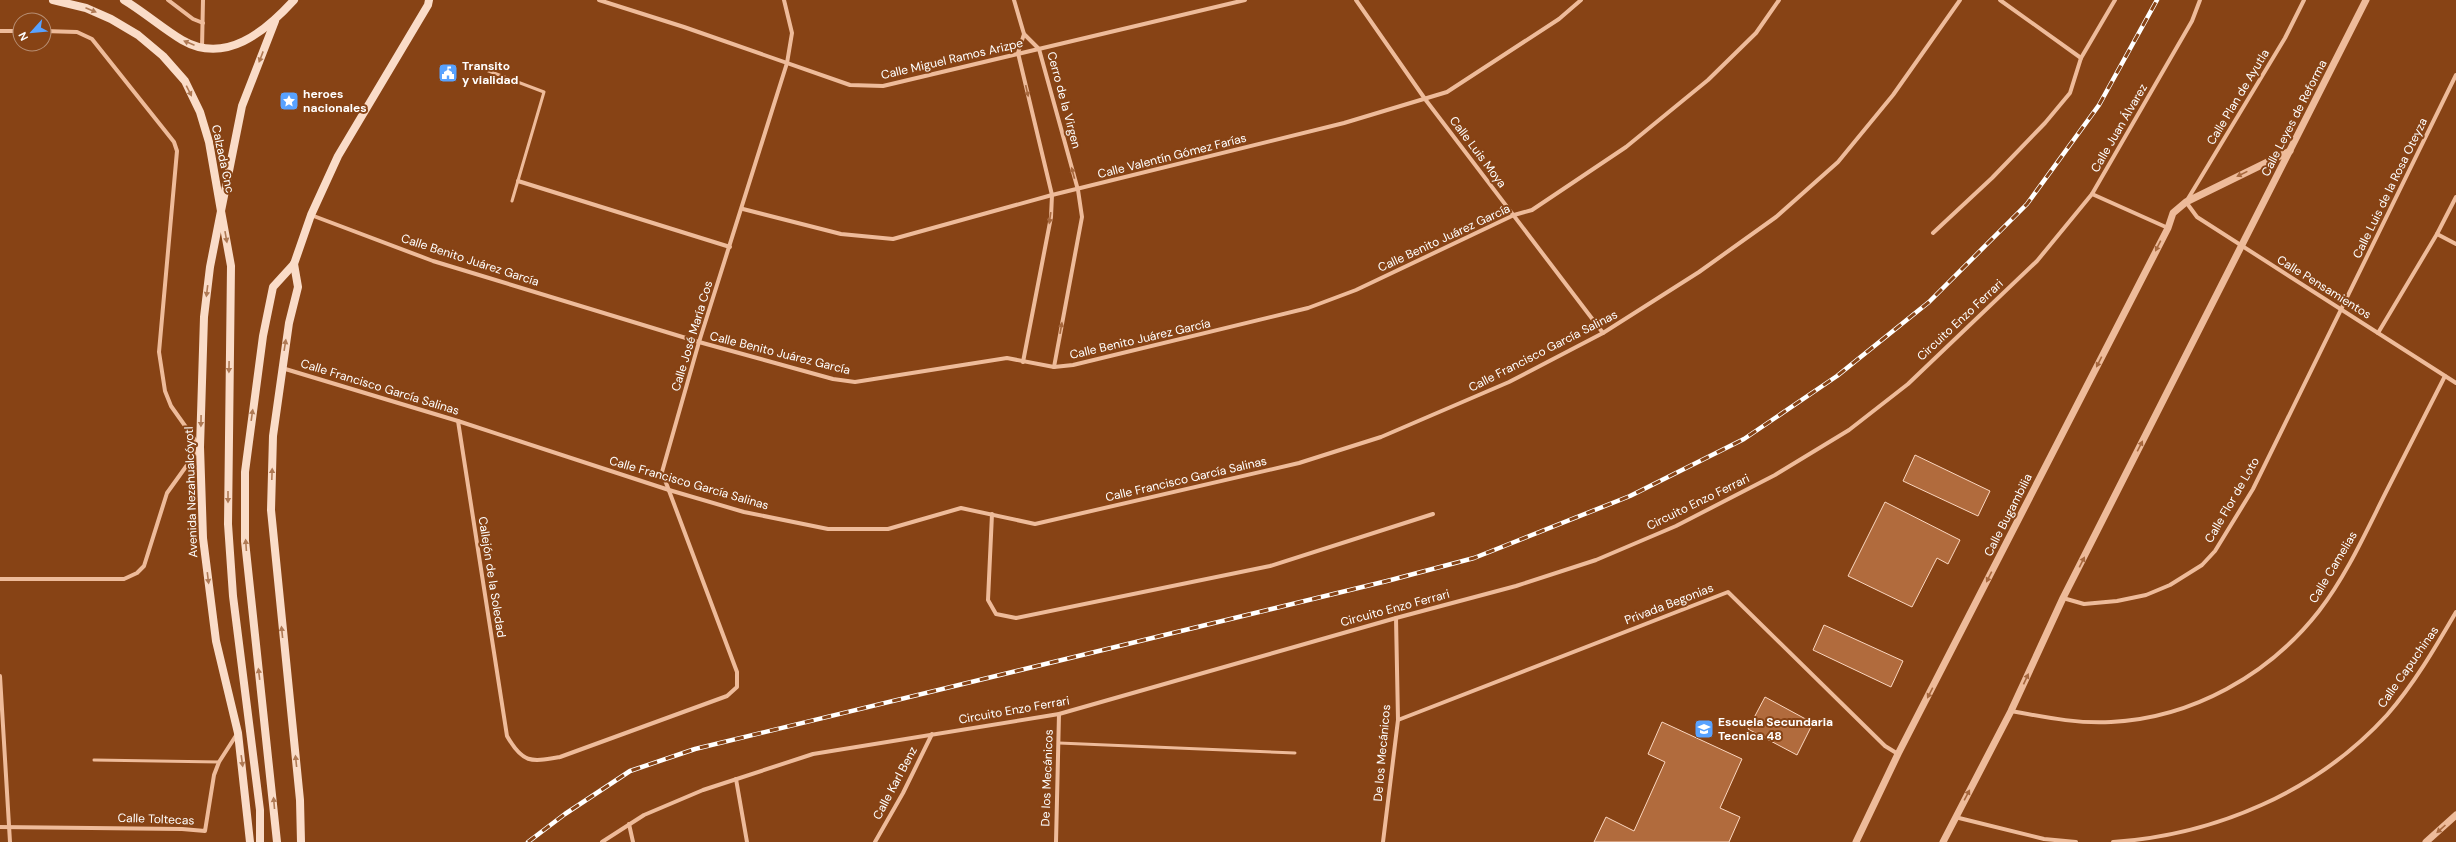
<svg xmlns="http://www.w3.org/2000/svg" width="2456" height="842" font-family="'DM Sans',sans-serif">
<style>
.building{fill:#b16b3d;stroke:#fbd7c0}
.lines{fill:none;stroke-linecap:round;stroke-linejoin:round}
.service{stroke:#eebb9a;stroke-width:3}
.minor{stroke:#eebb9a;stroke-width:4}
.tertiary{stroke:#eebb9a;stroke-width:7}
.secondary{stroke:#fadcc8;stroke-width:8}
.rail-casing{stroke:#fff;stroke-width:4.5}
.rail{stroke:#874315;stroke-width:3;stroke-dasharray:9;stroke-linecap:butt}
.oneway{fill:#af7954}
.oneway2{fill:#a6673d}
.labels{text-anchor:middle;dominant-baseline:central;stroke-width:4;stroke-linejoin:round;paint-order:stroke}
.street-label{font-size:12px;fill:#fff;stroke:#874315}
.poi-label{font-size:12px;font-weight:bold;fill:#fff;stroke:#874315;text-anchor:start}
</style>
<rect width="100%" height="100%" fill="#874315"/>
<g class="building">
<path d="M1915,455l75,36 -12,25 -75,-35z"/>
<path d="M1885,502l75,38 -12,24 -11,-6 -25,49 -64,-31z"/>
<path d="M1824,625l79,36 -12,26 -78,-37z"/>
<path d="M1765,697l48,26 -16,32 -49,-26z"/>
<path d="M1662,722l80,37 -22,49 20,9 -11,25h-135l12,-25 28,14 31,-69 -17,-8z"/>
</g>
<g class="lines">
<g class="service">
<path d="M486,70l58,22 -32,109"/>
<path d="M1059,743l236,10"/>
<path d="M94,760l125,2"/>
</g>
<g class="minor">
<path d="M168,0l25,19 10,4"/>
<path d="M599,0l85,27 166,58 33,1 362,-86"/>
<path d="M1014,0l10,34 15,15 39,141 4,27 -28,150"/>
<path d="M1356,0l69,99 178,234"/>
<path d="M2000,0l81,58"/>
<path d="M2304,0l-19,38 -99,164 11,15 259,166"/>
<path d="M0,31h20"/>
<path d="M202,48l1,-48"/>
<path d="M518,181l212,66"/>
<path d="M2092,194l76,34"/>
<path d="M743,209l98,25 52,5 159,-44 292,-72 103,-31 112,-73 22,-19"/>
<path d="M311,215l122,46 266,81 134,37 22,3 152,-24 47,9 19,-2 235,-57 48,-18 158,-75 18,-5 94,-63 82,-67 48,-47 23,-33"/>
<path d="M1933,233l59,-55 53,-55 25,-30 11,-35 34,-58"/>
<path d="M2437,234l19,10"/>
<path d="M2378,333l59,-99 19,-37"/>
<path d="M1023,362l28,-145 1,-22 -34,-142 6,-19"/>
<path d="M282,368l176,53 211,69 75,22 84,17h60l73,-21 74,16 264,-61 82,-26 128,-55 94,-49 96,-61 77,-55 62,-55 55,-67 67,-95"/>
<path d="M458,421l49,315c16,28 24,26 53,21l167,-61 10,-9v-15l-75,-200 37,-130 88,-279 5,-30 -8,-33"/>
<path d="M992,514l-4,86 8,14 20,4 254,-52 163,-52"/>
<path d="M0,579h124l13,-6 7,-7 23,-73 33,-46 -29,-41 -6,-15 -6,-39 18,-201 -3,-9 -82,-103 -15,-7 -33,-1"/>
<path d="M2063,598l21,6 33,-3 29,-6 24,-10 32,-20 13,-14 38,-62 203,-414"/>
<path d="M0,676l10,166"/>
<path d="M2011,711c33,6 66,13 100,11 81,-4 158,-47 208,-111 27,-35 46,-77 66,-117 20,-39 40,-79 60,-118"/>
<path d="M1398,720l330,-128 157,154 13,8"/>
<path d="M736,779l11,63"/>
<path d="M1955,817l89,22 32,3"/>
<path d="M629,824l4,18"/>
<path d="M0,827l182,2 23,2 9,-56 5,-13 18,-28"/>
<path d="M602,842l42,-27 59,-25 110,-36 246,-40 337,-96 120,-32 80,-26 80,-34 99,-51 74,-45 59,-46 129,-123 55,-67 100,-173 8,-21"/>
<path d="M875,842l28,-49 29,-59"/>
<path d="M1056,842l3,-128"/>
<path d="M1383,842l15,-122 -2,-102"/>
<path d="M2113,842c102,-7 204,-50 274,-127 27,-31 48,-67 69,-103"/>
</g>
<g class="tertiary">
<path d="M1856,842l42,-88 270,-526 5,-15 13,-11 104,-51"/>
<path d="M1943,842l68,-131 52,-113 303,-598"/>
<path d="M2426,842l30,-27"/>
</g>
<g class="secondary">
<path d="M53,0l33,8 25,11 27,16 25,21 22,25 15,31 9,30 12,69 -11,56 -6,50 -4,130 3,91 13,103 22,92 12,109"/>
<path d="M124,0c20,12 38,28 58,40 43,25 83,-8 112,-40"/>
<path d="M294,264l4,23 -9,36 -16,113 -2,74 29,290 1,42"/>
<path d="M260,842v-32l-27,-214 -5,-72 3,-258 -10,-55 21,-105 33,-85"/>
<path d="M277,842l-32,-301v-69l18,-136 10,-49 21,-23 17,-49 27,-59 90,-151 1,-5"/>
</g>
<g class="rail-casing">
<path id="rail" d="M528,842l37,-28 65,-43 65,-22 692,-168 87,-23 156,-62 114,-57 93,-63 92,-74 98,-98 72,-99 58,-105"/>
</g>
<use href="#rail" class="rail"/>
</g>
<defs><path id="oneway-solid" d="M-6-.8H1V-3.2L6.5 0L1 3.2V.8H-6Z"/></defs>
<g class="oneway">
<use href="#oneway-solid" transform="translate(91 10) rotate(23)"/>
<use href="#oneway-solid" transform="translate(189 43) rotate(-157)"/>
<use href="#oneway-solid" transform="translate(261 57) rotate(111)"/>
<use href="#oneway-solid" transform="translate(189 91) rotate(63)"/>
<use href="#oneway-solid" transform="translate(226 237) rotate(80)"/>
<use href="#oneway-solid" transform="translate(207 291) rotate(97)"/>
<use href="#oneway-solid" transform="translate(285 345) rotate(-81)"/>
<use href="#oneway-solid" transform="translate(229 367) rotate(91)"/>
<use href="#oneway-solid" transform="translate(252 415) rotate(-82)"/>
<use href="#oneway-solid" transform="translate(201 421) rotate(91)"/>
<use href="#oneway-solid" transform="translate(272 474) rotate(-88)"/>
<use href="#oneway-solid" transform="translate(228 497) rotate(90)"/>
<use href="#oneway-solid" transform="translate(246 545) rotate(-94)"/>
<use href="#oneway-solid" transform="translate(208 578) rotate(83)"/>
<use href="#oneway-solid" transform="translate(282 632) rotate(-96)"/>
<use href="#oneway-solid" transform="translate(259 674) rotate(-97)"/>
<use href="#oneway-solid" transform="translate(242 761) rotate(82)"/>
<use href="#oneway-solid" transform="translate(296 761) rotate(-96)"/>
<use href="#oneway-solid" transform="translate(274 803) rotate(-95)"/>
</g>
<g class="oneway2">
<use href="#oneway-solid" transform="translate(1027 91) rotate(77)"/>
<use href="#oneway-solid" transform="translate(1073 173) rotate(-105)"/>
<use href="#oneway-solid" transform="translate(2242 174) rotate(154)"/>
<use href="#oneway-solid" transform="translate(1050 218) rotate(98)"/>
<use href="#oneway-solid" transform="translate(2158 246) rotate(117)"/>
<use href="#oneway-solid" transform="translate(1061 328) rotate(-80)"/>
<use href="#oneway-solid" transform="translate(2099 362) rotate(117)"/>
<use href="#oneway-solid" transform="translate(2140 446) rotate(-63)"/>
<use href="#oneway-solid" transform="translate(2082 562) rotate(-63)"/>
<use href="#oneway-solid" transform="translate(1989 577) rotate(117)"/>
<use href="#oneway-solid" transform="translate(2026 679) rotate(-65)"/>
<use href="#oneway-solid" transform="translate(1930 693) rotate(117)"/>
<use href="#oneway-solid" transform="translate(1967 795) rotate(-62)"/>
<use href="#oneway-solid" transform="translate(2441 829) rotate(138)"/>
</g>
<defs>
<g id="civic-square" transform="scale(1)"><rect x="-9" y="-9" width="18" height="18" rx="4" fill="#58a2ff" stroke="#874315"/><path d="M-.6-6.5H3V-4.5H.6V-3L4-1V1h2V6H-6V1h2V-1L-.6-3ZM-1.2 2.5V6h2.4V2.5Z" fill="#fff"/></g>
<g id="sight-square" transform="scale(1)"><rect x="-9" y="-9" width="18" height="18" rx="4" fill="#58a2ff" stroke="#874315"/><path d="M0-6L1.8-2.2L6-1.7L2.9 1.2L3.7 5.4L0 3.3L-3.7 5.4L-2.9 1.2L-6-1.7L-1.8-2.2Z" fill="#fff"/></g>
<g id="school-square" transform="scale(1)"><rect x="-9" y="-9" width="18" height="18" rx="4" fill="#58a2ff" stroke="#874315"/><path d="M0-5L7-2L0 1L-7-2ZM-4 1L0 2.5L4 1V4Q0 6-4 4Z" fill="#fff"/></g>
</defs>
<g fill-rule="evenodd">
<use href="#civic-square" x="448" y="73"/>
<use href="#sight-square" x="289" y="101"/>
<use href="#school-square" x="1704" y="729"/>
</g>
<g class="labels">
<g class="street-label">
<text transform="translate(952 59) rotate(-13)">Calle Miguel Ramos Arizpe</text>
<text transform="translate(2238 97) rotate(-59)">Calle Plan de Ayutla</text>
<text transform="translate(1064 100) rotate(75)">Cerro de la Virgen</text>
<text transform="translate(2294 118) rotate(-63)">Calle Leyes de Reforma</text>
<text transform="translate(2119 128) rotate(-60)">Calle Juan Álvarez</text>
<text transform="translate(1478 152) rotate(53)">Calle Luis Moya</text>
<text transform="translate(1172 156) rotate(-14)">Calle Valentín Gómez Farías</text>
<text transform="translate(223 159) rotate(78)">Calzada Cnc</text>
<text transform="translate(2390 188) rotate(-64)">Calle Luis de la Rosa Oteyza</text>
<text transform="translate(1444 238) rotate(-25)">Calle Benito Juárez García</text>
<text transform="translate(470 260) rotate(18)">Calle Benito Juárez García</text>
<text transform="translate(2324 287) rotate(32)">Calle Pensamientos</text>
<text transform="translate(1960 320) rotate(-43)">Circuito Enzo Ferrari</text>
<text transform="translate(692 336) rotate(-73)">Calle José María Cos</text>
<text transform="translate(1140 339) rotate(-13)">Calle Benito Juárez García</text>
<text transform="translate(1543 351) rotate(-27)">Calle Francisco García Salinas</text>
<text transform="translate(780 353) rotate(14)">Calle Benito Juárez García</text>
<text transform="translate(380 387) rotate(17)">Calle Francisco García Salinas</text>
<text transform="translate(1186 479) rotate(-13)">Calle Francisco García Salinas</text>
<text transform="translate(689 483) rotate(16)">Calle Francisco García Salinas</text>
<text transform="translate(191 492) rotate(-92)">Avenida Nezahualcóyotl</text>
<text transform="translate(2232 500) rotate(-60)">Calle Flor de Loto</text>
<text transform="translate(1698 502) rotate(-26)">Circuito Enzo Ferrari</text>
<text transform="translate(2008 515) rotate(-63)">Calle Bugambilia</text>
<text transform="translate(2333 567) rotate(-59)">Calle Camelias</text>
<text transform="translate(492 577) rotate(81)">Callejón de la Soledad</text>
<text transform="translate(1669 604) rotate(-21)">Privada Begonias</text>
<text transform="translate(1395 608) rotate(-15)">Circuito Enzo Ferrari</text>
<text transform="translate(2408 667) rotate(-55)">Calle Capuchinas</text>
<text transform="translate(1014 710) rotate(-10)">Circuito Enzo Ferrari</text>
<text transform="translate(1382 753) rotate(-85)">De los Mecánicos</text>
<text transform="translate(1047 778) rotate(-88)">De los Mecánicos</text>
<text transform="translate(895 783) rotate(-62)">Calle Karl Benz</text>
<text transform="translate(156 819) rotate(2)">Calle Toltecas</text>
</g>
<g class="poi-label">
<text x="462" y="66">Transito<tspan x="462" dy="14">y vialidad</tspan></text>
<text x="303" y="94">heroes<tspan x="303" dy="14">nacionales</tspan></text>
<text x="1718" y="722">Escuela Secundaria<tspan x="1718" dy="14">Tecnica 48</tspan></text>
</g>
</g>
<g transform="translate(32 32) rotate(243)"><circle r="19" fill="#874315" stroke="#b78e73"/>
<path d="M0-3L7 15L0 10L-7 15Z" fill="#58a2ff"/>
<text y="-6" font-size="11" font-weight="bold" text-anchor="middle" fill="#ffffff">N</text>
</g>
</svg>
